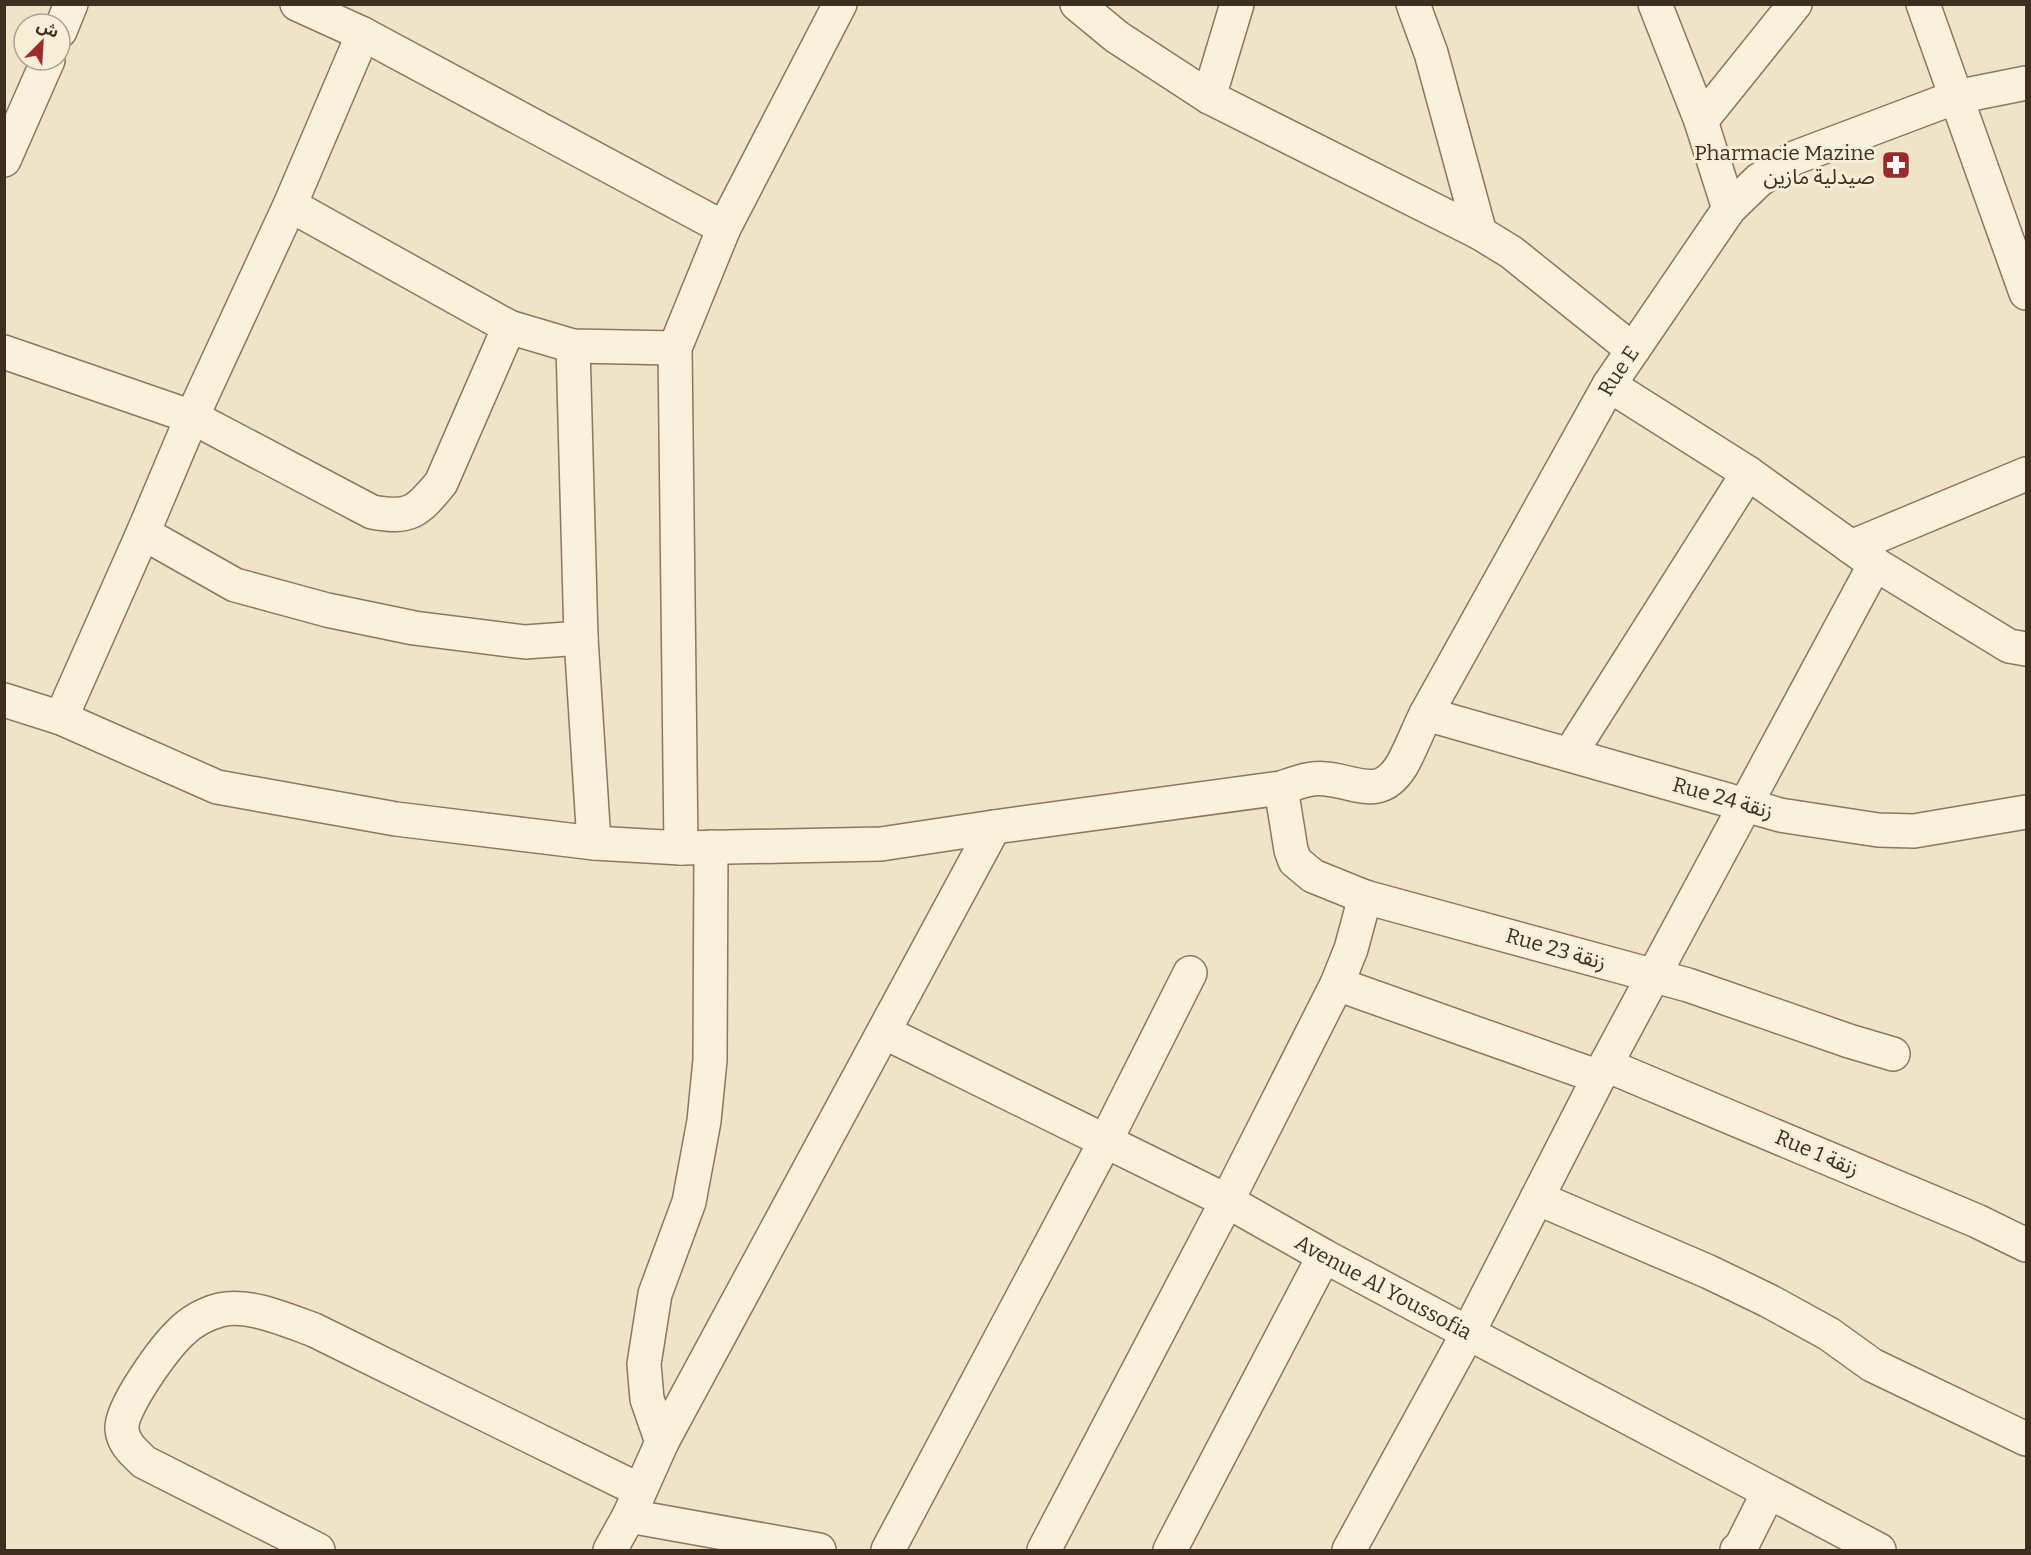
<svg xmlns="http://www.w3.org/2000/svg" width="2031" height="1555" font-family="Bitter,'Noto Sans Arabic',serif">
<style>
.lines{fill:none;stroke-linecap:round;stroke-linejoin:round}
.minor-casing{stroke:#8d765c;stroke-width:36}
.tertiary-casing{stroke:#8d765c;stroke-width:36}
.minor{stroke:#faf1dc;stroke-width:33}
.tertiary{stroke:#faf1dc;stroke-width:33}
.labels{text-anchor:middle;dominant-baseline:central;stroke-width:6;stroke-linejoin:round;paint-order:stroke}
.poi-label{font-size:21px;fill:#3d2e20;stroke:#f7eed8;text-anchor:end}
.street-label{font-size:21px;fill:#3d2e20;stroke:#f7eed8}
</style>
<rect width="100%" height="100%" fill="#f0e4c8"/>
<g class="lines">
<g class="minor-casing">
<g id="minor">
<path d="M297,4l66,30 361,194 -49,120 6,500"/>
<path d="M1077,4l40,33 92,60 271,136 31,19 122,98"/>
<path d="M1413,4l18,49 49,180"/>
<path d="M1655,4l46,117 28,88"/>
<path d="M60,31l11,-27"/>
<path d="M1209,97l28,-93"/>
<path d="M1701,121l94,-117"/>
<path d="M4,160l44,-100"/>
<path d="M290,205l219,122 64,19 102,2"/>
<path d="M724,228l116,-224"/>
<path d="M573,346l8,292 13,205"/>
<path d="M4,352l188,65 180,95c38,7 45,0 69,-29l68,-156"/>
<path d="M1609,385l139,88 127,91 134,82 17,3"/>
<path d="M143,533l92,52 92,25 87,18 111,14 56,-4"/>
<path d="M1851,547l175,-73"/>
<path id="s1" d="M4,700l57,18 156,69 179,32 198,24 87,5 200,-4 113,-17 287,-39c15,-5 29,-11 45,-9 32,3 54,22 76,-14 9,-16 16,-35 24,-51l183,-329 120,-176 30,-29 35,-22 162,-61 70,-14"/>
<path d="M1426,714l354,101 98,15 36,1 112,-19"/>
<path d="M61,718l82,-185 49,-116 98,-212 73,-171"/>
<path d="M1570,754l178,-281"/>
<path d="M1281,788l10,62 4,11 18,15 52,21 323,88 161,56 44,13"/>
<path d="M1337,984l262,93"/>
<path id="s2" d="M884,1032l343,169 97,55 144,77 411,217"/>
<path d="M1606,1065l371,156 49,24"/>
<path d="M1537,1198l172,74 60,29 60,33 43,31 154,74"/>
<path d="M662,1442l332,-615"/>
<path d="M629,1516l190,34"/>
<path d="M318,1550l-174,-88c-9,-9 -21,-18 -22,-33 -2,-21 43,-82 59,-97 11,-11 24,-18 39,-22 28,-7 67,10 94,20l325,160"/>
<path d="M610,1550l19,-34 33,-74 -15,-43 -3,-35 11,-70 34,-92 15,-81 6,-61 1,-213"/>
<path d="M888,1550l218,-410 84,-167"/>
<path d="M1044,1550l183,-349 110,-217 14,-35 14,-52"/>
<path d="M1170,1550l154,-294"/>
<path d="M1349,1550l119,-217 131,-256 276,-513"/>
<path d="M1737,1550l4,-3 27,-54"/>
</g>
</g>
<g class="tertiary-casing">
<path id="tertiary" d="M1923,4l103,289"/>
</g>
<use href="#minor" class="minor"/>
<use href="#tertiary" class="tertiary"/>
</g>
<defs>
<g id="pharmacy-square" transform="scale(1.5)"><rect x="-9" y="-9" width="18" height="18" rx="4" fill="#9e2a2b" stroke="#f7eed8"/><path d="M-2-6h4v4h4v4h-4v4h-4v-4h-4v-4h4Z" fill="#fff"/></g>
</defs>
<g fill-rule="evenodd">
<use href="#pharmacy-square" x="1896" y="165"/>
</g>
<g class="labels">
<g class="poi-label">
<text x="1875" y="153">Pharmacie Mazine<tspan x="1875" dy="24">صيدلية مازين</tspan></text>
</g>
<g class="street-label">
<text stroke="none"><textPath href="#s1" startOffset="1884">Rue E</textPath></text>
<text transform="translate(1723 798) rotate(16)">Rue 24 زنقة</text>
<text transform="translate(1556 949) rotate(16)">Rue 23 زنقة</text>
<text transform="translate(1817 1153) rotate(23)">Rue 1 زنقة</text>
<text stroke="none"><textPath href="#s2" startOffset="561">Avenue Al Youssofia</textPath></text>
</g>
</g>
<rect width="2031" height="1555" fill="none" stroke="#3d2e20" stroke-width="12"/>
<g transform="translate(42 42) rotate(24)"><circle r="28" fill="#f7eed8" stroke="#ada18e" stroke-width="1.5"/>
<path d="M0-4.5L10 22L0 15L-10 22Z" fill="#9e2a2b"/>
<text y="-9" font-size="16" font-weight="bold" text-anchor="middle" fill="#3d2e20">ش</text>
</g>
</svg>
